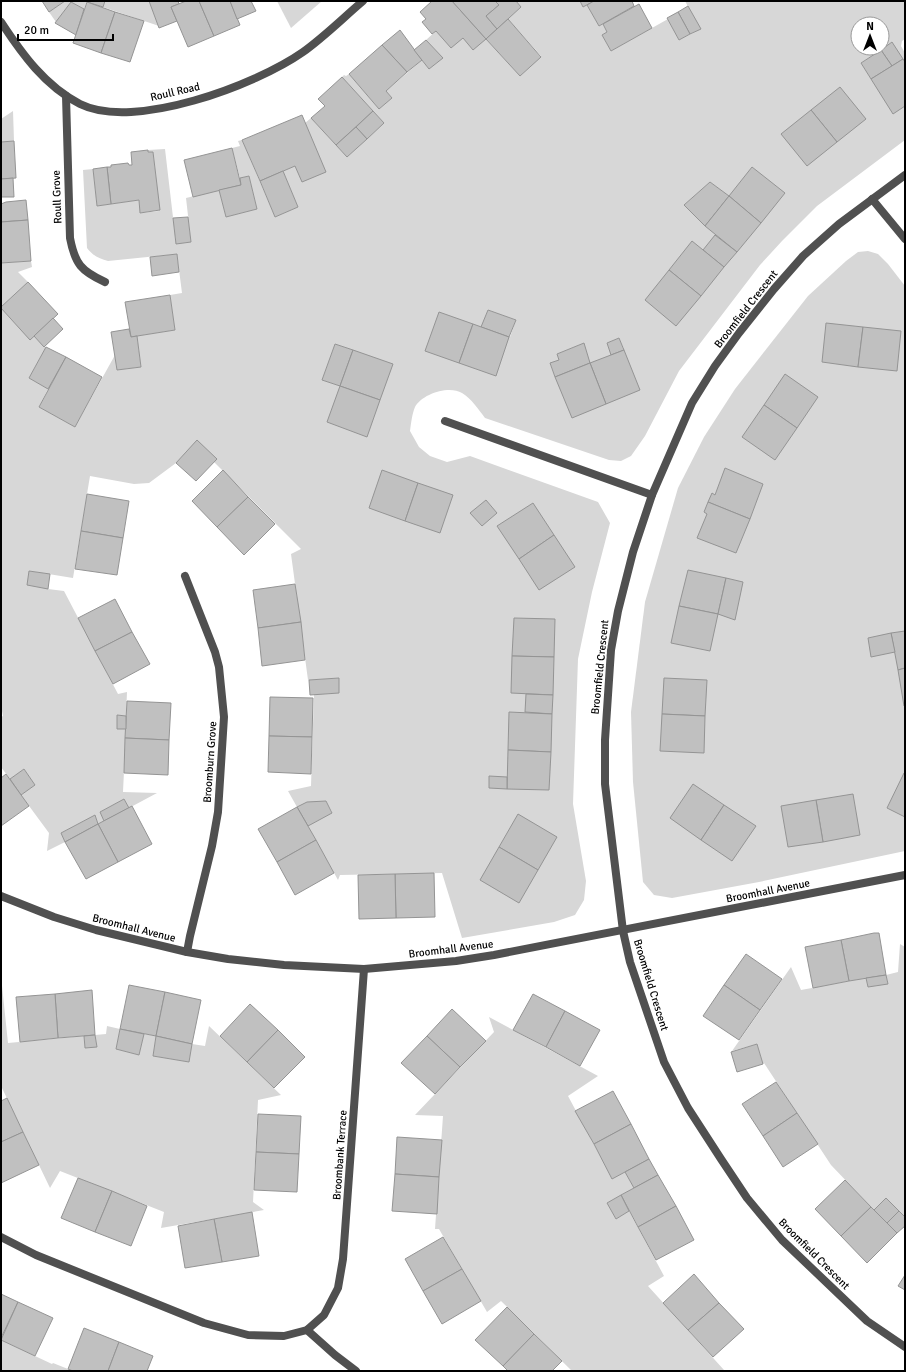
<svg xmlns="http://www.w3.org/2000/svg" width="906" height="1372" font-family="Signika,sans-serif">
<style>
.green{fill:#d7d7d7;fill-rule:evenodd}
.building{fill:#c0c0c0;stroke:#949494}
.lines{fill:none;stroke-linecap:round;stroke-linejoin:round}
.street{stroke:#505050;stroke-width:8}
.labels{text-anchor:middle;dominant-baseline:central;stroke-width:3;stroke-linejoin:round;paint-order:stroke}
.street-label{font-size:11px;fill:#000;stroke:#fff}
</style>
<rect width="100%" height="100%" fill="#fff"/>
<g class="green">
<path d="M65,1h22l-3,8 -13,-7 -15,20 -7,-10z"/>
<path d="M105,1h44l10,25 -56,-19z"/>
<path d="M277,1h45l-31,27z"/>
<path d="M516,1h64l3,6 4,-2 12,21 4,-2 4,8 -5,3 9,16 57,-32 11,21 21,-11 -15,-28h220v38l-3,2 -1,5 4,7v87l-88,66 -35,35 -22,24 -81,106 -34,65 -14,20 -10,5 -12,-1 -124,-42c-6,-8 -14,-20 -23,-25 -13,-8 -40,1 -47,14 -3,7 -4,17 -5,24l9,16 11,9 17,6 23,-6 128,46 12,21 -18,69 -14,67 -5,145 13,77 -2,19 -9,15 -21,7 -92,16 -20,-65 -102,2 -2,5 -30,-54 24,-14 -6,-11 -29,6 -9,-16 23,-5 3,-92 25,-1v-15l-31,2 -17,-126 10,-5 -87,-87 3,-3 -20,-18 -21,22 -27,20 -15,1 -44,-8 -17,102 -43,-7 18,18 16,2 54,103 9,-2 -1,24 -9,-1v14h9l-3,63 34,1 -28,15 -5,-9 -24,13 4,9 -6,3 -3,-9 -34,18 4,9 -18,9 2,-18 -28,-38 14,-10 -11,-16 -14,10 -9,-12v-50l2,-1 -2,-10v-398l29,31 4,-3 10,10 2,1 -17,31 19,11 -9,18 36,20 40,-72 2,15 24,-3 -4,-31 38,-6 -5,-35 12,-2 -5,-39 -69,7c-8,-2 -15,-5 -21,-13l-4,-78 10,-1 4,37 42,-6 1,13 19,-2 -6,-59h-5v-2l17,-1 11,94 15,-1 -5,-44 33,-8 7,27 31,-8 -8,-33 -9,2 -8,-30 8,-2 -2,-5 4,-1 33,77 23,-10 -15,-36 12,-5 10,-43 6,-5 36,39 37,-34 -42,-46 2,-2 2,1 3,-2 30,35 13,-11 -6,-7 36,-31 7,9 13,-11 -16,-18 10,-9 27,7 23,1 34,37 21,-20 -33,-37 13,-12zM858,24h24v24h-24zM892,42l-21,37 -10,-16zM710,182l19,14 -24,30 -21,-21zM488,310l28,10 -6,17 -28,-10zM619,338l5,11 -13,5 -4,-11zM584,343l-29,34 -5,-13 9,-4 -2,-6zM335,344l17,6 -12,36 -18,-6z"/>
<path d="M13,111l1,30 -13,1v-23z"/>
<path d="M868,251l10,3 10,10 17,22v565l-146,31 -87,16 -18,-3 -11,-13 -10,-100 -2,-70 14,-110 33,-114 26,-51 31,-48 73,-93 38,-35 12,-9z"/>
<path d="M31,261l1,6 -14,5 10,10 -27,25v-44z"/>
<path d="M900,944l5,3v270l-19,-19 -12,12 -43,-45 -67,-102 -1,1 -6,-20 -25,7 59,-84 10,23 65,-12 2,9 20,-4 -2,-8 12,-3z"/>
<path d="M1,976l7,67 76,-7 1,12 12,-2 -2,-11 11,-1 1,-8 13,3 -4,20 23,6 5,-21 12,2 -3,20 36,6 3,-18 13,2 4,-20 72,69 -23,5 -5,102 11,8 -103,18 3,-16 -104,-41 -10,17 -48,-100h-1z"/>
<path d="M489,1017l109,59 -30,20 44,82 13,-6 9,16 -27,15 9,16 13,-8 35,65 -16,10 76,84 -1,1h-151l-71,-70 -14,11 -48,-83h-4l8,-113 -28,-1 79,-83z"/>
<path d="M1,1340l51,24 1,-1 20,8h-72z"/>
</g>
<g class="building">
<path d="M42,1h23l-16,11z"/>
<path d="M87,1h18l-2,6 -16,-5z"/>
<path d="M149,1h29l1,3 -8,3 6,14 -18,7z"/>
<path d="M186,1h13l15,35 -26,11 -17,-40z"/>
<path d="M199,1h31l10,24 -26,11z"/>
<path d="M230,1h21l5,10 -19,8z"/>
<path d="M432,1h20l34,38 -13,11 -10,-12 -12,10 -15,-17 -4,3 -10,-12 4,-3 -6,-7z"/>
<path d="M452,1h43l4,4 -13,11 11,13 -11,10z"/>
<path d="M495,1h21l5,6 -24,22 -11,-13 13,-11z"/>
<path d="M580,1h14l-11,6z"/>
<path d="M594,1h38l2,5 -35,20 -12,-21z"/>
<path d="M71,2l13,7 -8,26 -21,-12z"/>
<path d="M87,2l28,10 -14,41 -28,-10z"/>
<path d="M639,4l13,24 -41,23 -9,-16 5,-3 -4,-8z"/>
<path d="M688,6l13,23 -11,5 -12,-22z"/>
<path d="M115,12l29,9 -14,41 -29,-9z"/>
<path d="M678,12l12,22 -11,6 -12,-22z"/>
<path d="M508,19l33,38 -21,19 -34,-37z"/>
<path d="M400,30l22,30 -15,12 -25,-27z"/>
<path d="M426,40l17,18 -14,11 -15,-19z"/>
<path d="M892,42l11,17 -11,7 -11,-16z"/>
<path d="M382,45l25,27 -21,19 6,7 -13,11 -30,-35z"/>
<path d="M881,50l11,16 -21,13 -10,-16z"/>
<path d="M903,59l2,3v44l-12,8 -22,-35z"/>
<path d="M342,77l31,34 -37,34 -25,-27 14,-12 -7,-7z"/>
<path d="M840,87l26,32 -29,23 -26,-32z"/>
<path d="M811,110l26,32 -30,24 -26,-32z"/>
<path d="M373,111l11,12 -17,16 -11,-12z"/>
<path d="M302,115l24,57 -24,10 -7,-16 -35,15 -18,-41z"/>
<path d="M356,127l11,12 -20,18 -11,-12z"/>
<path d="M14,141l2,37 -15,1v-37z"/>
<path d="M232,148l9,37 -48,12 -9,-37z"/>
<path d="M148,150v2h5l7,58 -20,3 -1,-13 -28,4 -4,-37h4v-2l17,-2 1,2h3l-1,-13z"/>
<path d="M107,167l4,37 -14,2 -4,-37z"/>
<path d="M752,167l33,26 -24,30 -32,-27z"/>
<path d="M283,171l15,36 -23,10 -15,-36z"/>
<path d="M249,176l8,33 -31,8 -7,-27 22,-5 -1,-7z"/>
<path d="M13,178l1,19h-13v-18z"/>
<path d="M710,182l19,14 -24,30 -21,-21z"/>
<path d="M729,196l32,27 -24,29 -32,-26z"/>
<path d="M26,200l2,20 -27,2v-18l5,-2z"/>
<path d="M188,217l3,25 -15,2 -3,-26z"/>
<path d="M28,220l3,41 -30,2v-41z"/>
<path d="M715,235l22,17 -13,15 -21,-17z"/>
<path d="M692,241l32,26 -23,29 -32,-26z"/>
<path d="M177,254l2,18 -27,4 -2,-19z"/>
<path d="M669,270l32,26 -25,30 -31,-26z"/>
<path d="M28,282l30,32 -28,26 -29,-32v-1z"/>
<path d="M170,295l5,35 -44,7 -6,-35z"/>
<path d="M488,310l28,10 -7,17 -28,-10z"/>
<path d="M439,312l34,12 -14,39 -34,-12z"/>
<path d="M53,318l10,11 -19,18 -10,-11z"/>
<path d="M826,323l37,4 -5,40 -36,-5z"/>
<path d="M473,324l36,13 -13,39 -37,-13z"/>
<path d="M863,327l38,4 -4,40 -39,-4z"/>
<path d="M129,329l2,8 6,-1 4,31 -24,3 -6,-38z"/>
<path d="M619,338l5,12 -13,5 -4,-12z"/>
<path d="M584,343l6,20 -35,14 -5,-14 9,-3 -2,-6z"/>
<path d="M335,344l18,6 -13,36 -18,-6z"/>
<path d="M46,347l20,10 -18,32 -19,-11z"/>
<path d="M353,350l40,14 -13,36 -40,-14z"/>
<path d="M624,350l16,40 -34,14 -16,-41z"/>
<path d="M66,357l36,20 -27,50 -36,-20z"/>
<path d="M590,363l16,41 -34,14 -17,-41z"/>
<path d="M785,374l33,23 -21,31 -33,-23z"/>
<path d="M340,386l40,14 -13,37 -40,-15z"/>
<path d="M764,405l33,23 -22,32 -33,-23z"/>
<path d="M197,440l20,19 -21,22 -20,-18z"/>
<path d="M725,468l38,16 -13,35 -42,-17 4,-9 3,2z"/>
<path d="M223,470l25,27 -31,30 -25,-26z"/>
<path d="M382,470l36,13 -13,38 -36,-13z"/>
<path d="M418,483l35,12 -13,38 -35,-12z"/>
<path d="M87,494l42,7 -6,37 -42,-7z"/>
<path d="M248,497l27,27 -31,31 -27,-28z"/>
<path d="M486,500l11,13 -15,13 -12,-13z"/>
<path d="M708,502l42,17 -14,34 -39,-15 10,-24 -3,-2z"/>
<path d="M533,503l21,32 -35,24 -22,-33z"/>
<path d="M81,531l42,7 -6,37 -42,-6z"/>
<path d="M554,535l21,32 -36,23 -20,-31z"/>
<path d="M688,570l38,8 -8,36 -39,-8z"/>
<path d="M29,571l21,3 -2,15 -21,-4z"/>
<path d="M726,578l17,4 -8,38 -17,-6z"/>
<path d="M295,584l6,38 -43,6 -5,-38z"/>
<path d="M115,599l17,33 -37,19 -17,-33z"/>
<path d="M679,606l39,8 -8,37 -39,-8z"/>
<path d="M514,618l41,1 -1,38 -42,-1z"/>
<path d="M301,622l4,38 -43,6 -4,-38z"/>
<path d="M905,631v37l-7,2 -7,-37z"/>
<path d="M132,632l18,32 -37,20 -18,-33z"/>
<path d="M891,633l4,19 -24,5 -3,-19z"/>
<path d="M512,656l42,1 -1,38 -42,-2z"/>
<path d="M905,668v37l-1,1 -6,-36z"/>
<path d="M339,678v15l-29,2 -1,-15z"/>
<path d="M664,678l43,2 -2,36 -43,-2z"/>
<path d="M526,694l27,1 -1,19 -27,-2z"/>
<path d="M270,697l43,1 -1,39 -43,-1z"/>
<path d="M127,701l44,2 -2,37 -44,-2z"/>
<path d="M509,712l43,2 -1,38 -43,-2z"/>
<path d="M662,714l43,2 -1,37 -44,-2z"/>
<path d="M117,715l9,1v13h-9z"/>
<path d="M269,736l43,1 -1,37 -43,-2z"/>
<path d="M125,738l44,2 -1,35 -44,-2z"/>
<path d="M508,750l43,2 -2,38 -42,-1z"/>
<path d="M24,769l11,16 -14,10 -11,-16z"/>
<path d="M904,773h1v44l-18,-9z"/>
<path d="M6,774l23,32 -28,20v-48z"/>
<path d="M489,776l18,1v12l-18,-1z"/>
<path d="M693,784l31,21 -23,35 -31,-22z"/>
<path d="M853,794l7,41 -37,7 -7,-42z"/>
<path d="M124,799l5,9 -25,13 -4,-9z"/>
<path d="M816,800l7,42 -35,5 -7,-41z"/>
<path d="M326,801l6,12 -24,13 -11,-19 10,-5z"/>
<path d="M724,805l32,21 -24,35 -31,-21z"/>
<path d="M132,806l20,38 -34,18 -20,-38z"/>
<path d="M297,807l19,33 -39,22 -19,-33z"/>
<path d="M518,814l39,23 -19,33 -39,-23z"/>
<path d="M95,815l3,9 -33,18 -4,-9z"/>
<path d="M98,824l20,38 -32,17 -21,-37z"/>
<path d="M316,840l18,33 -39,22 -18,-33z"/>
<path d="M499,847l39,23 -19,33 -39,-23z"/>
<path d="M434,873l1,44 -39,1 -1,-44z"/>
<path d="M395,874l1,44 -37,1 -1,-44z"/>
<path d="M874,933h5l7,42 -37,6 -8,-41z"/>
<path d="M841,940l8,41 -36,7 -8,-41z"/>
<path d="M746,954l36,25 -22,31 -36,-25z"/>
<path d="M886,975l2,9 -20,3 -2,-9z"/>
<path d="M129,985l36,7 -9,44 -36,-7z"/>
<path d="M724,985l36,25 -21,30 -36,-24z"/>
<path d="M92,990l3,45 -37,3 -3,-44z"/>
<path d="M165,992l36,8 -9,44 -36,-8z"/>
<path d="M55,994l3,44 -38,4 -4,-45z"/>
<path d="M533,994l32,17 -19,36 -33,-17z"/>
<path d="M250,1004l28,26 -31,32 -27,-26z"/>
<path d="M452,1009l34,32 -26,26 -33,-31z"/>
<path d="M565,1011l35,19 -20,36 -34,-19z"/>
<path d="M120,1029l24,5 -5,21 -23,-6z"/>
<path d="M278,1030l27,27 -31,31 -27,-26z"/>
<path d="M95,1035l2,12 -12,1 -1,-12z"/>
<path d="M156,1036l36,8 -3,18 -36,-6z"/>
<path d="M427,1036l33,31 -25,27 -34,-31z"/>
<path d="M757,1044l6,20 -26,8 -6,-20z"/>
<path d="M776,1082l21,31 -34,23 -21,-32z"/>
<path d="M613,1091l18,33 -37,20 -19,-33z"/>
<path d="M7,1098l16,34 -22,10v-41z"/>
<path d="M797,1113l21,31 -35,23 -20,-31z"/>
<path d="M258,1114l43,2 -2,38 -43,-2z"/>
<path d="M631,1124l18,35 -37,20 -18,-35z"/>
<path d="M23,1132l16,33 -38,18v-41z"/>
<path d="M397,1137l45,3 -3,37 -44,-3z"/>
<path d="M256,1152l43,2 -2,38 -43,-2z"/>
<path d="M649,1159l9,16 -24,13 -9,-16z"/>
<path d="M395,1174l44,3 -2,37 -45,-3z"/>
<path d="M658,1175l18,31 -38,21 -17,-32z"/>
<path d="M78,1178l34,13 -17,41 -34,-14z"/>
<path d="M845,1180l26,27 -30,29 -26,-27z"/>
<path d="M112,1191l35,15 -16,40 -36,-14z"/>
<path d="M621,1195l8,16 -13,8 -9,-16z"/>
<path d="M886,1198l13,13 -12,12 -13,-13z"/>
<path d="M676,1206l18,34 -38,20 -18,-33z"/>
<path d="M871,1207l26,26 -30,30 -26,-27z"/>
<path d="M899,1211l6,6v9l-8,7 -10,-10z"/>
<path d="M252,1212l7,44 -37,6 -8,-43z"/>
<path d="M214,1219l8,43 -37,6 -7,-42z"/>
<path d="M443,1237l19,32 -39,22 -18,-32z"/>
<path d="M462,1269l19,32 -39,23 -19,-33z"/>
<path d="M694,1274l25,29 -31,27 -25,-27z"/>
<path d="M905,1275v15l-7,-4z"/>
<path d="M1,1294l17,8 -17,36z"/>
<path d="M18,1302l35,16 -18,38 -34,-16z"/>
<path d="M719,1303l25,26 -31,28 -25,-27z"/>
<path d="M507,1307l27,27 -31,32 -28,-26z"/>
<path d="M84,1328l35,14 -11,29h-35l-5,-2z"/>
<path d="M534,1334l28,27 -10,10h-44l-5,-5z"/>
<path d="M119,1342l34,14 -6,15h-39z"/>
</g>
<g class="lines">
<g class="street">
<path d="M1,22c21,32 44,64 79,82 54,27 176,-19 223,-52 21,-15 40,-34 60,-51"/>
<path d="M66,96l4,142c5,26 11,33 35,44"/>
<path d="M905,175l-66,49 -36,32 -29,33 -35,44 -24,33 -23,37 -40,92 -19,57 -15,59 -7,39 -6,90v44l18,147 7,31 34,100 24,46 33,51 26,39 35,42 85,81 38,26"/>
<path d="M872,199l33,40"/>
<path d="M445,421l207,74"/>
<path d="M185,576l30,76 4,15 5,50 -6,95 -6,34 -22,90 -3,16"/>
<path d="M1,896l53,21 42,13 91,22 41,7 56,6 80,4 92,-8 38,-6 411,-80"/>
<path d="M1,1237l35,18 168,68 44,12 36,1 23,-6 17,-15 14,-27 5,-29 21,-290"/>
<path d="M307,1330l28,25 21,16"/>
</g>
</g>
<g class="labels">
<g class="street-label">
<text transform="translate(175 92) rotate(-13)">Roull Road</text>
<text transform="translate(57 197) rotate(-92)">Roull Grove</text>
<text transform="translate(746 309) rotate(-52)">Broomfield Crescent</text>
<text transform="translate(600 667) rotate(-84)">Broomfield Crescent</text>
<text transform="translate(210 762) rotate(-86)">Broomburn Grove</text>
<text transform="translate(768 891) rotate(-11)">Broomhall Avenue</text>
<text transform="translate(134 928) rotate(14)">Broomhall Avenue</text>
<text transform="translate(451 949) rotate(-7)">Broomhall Avenue</text>
<text transform="translate(651 985) rotate(73)">Broomfield Crescent</text>
<text transform="translate(340 1155) rotate(-86)">Broombank Terrace</text>
<text transform="translate(814 1254) rotate(45)">Broomfield Crescent</text>
</g>
</g>
<rect width="906" height="1372" fill="none" stroke="#000000" stroke-width="4"/>
<g transform="translate(870 36)"><circle r="19" fill="#ffffff" stroke="#999999"/>
<path d="M0-3L7 15L0 10L-7 15Z" fill="#000000"/>
<text y="-6" font-size="11" font-weight="bold" text-anchor="middle" fill="#000000">N</text>
</g>
<path d="M18 34v6h95v-6" fill="none" stroke="#000000" stroke-width="2"/>
<text x="24" y="34" font-size="12" fill="#000000" stroke="#ffffff" stroke-width="3" paint-order="stroke">20 m</text>
</svg>
